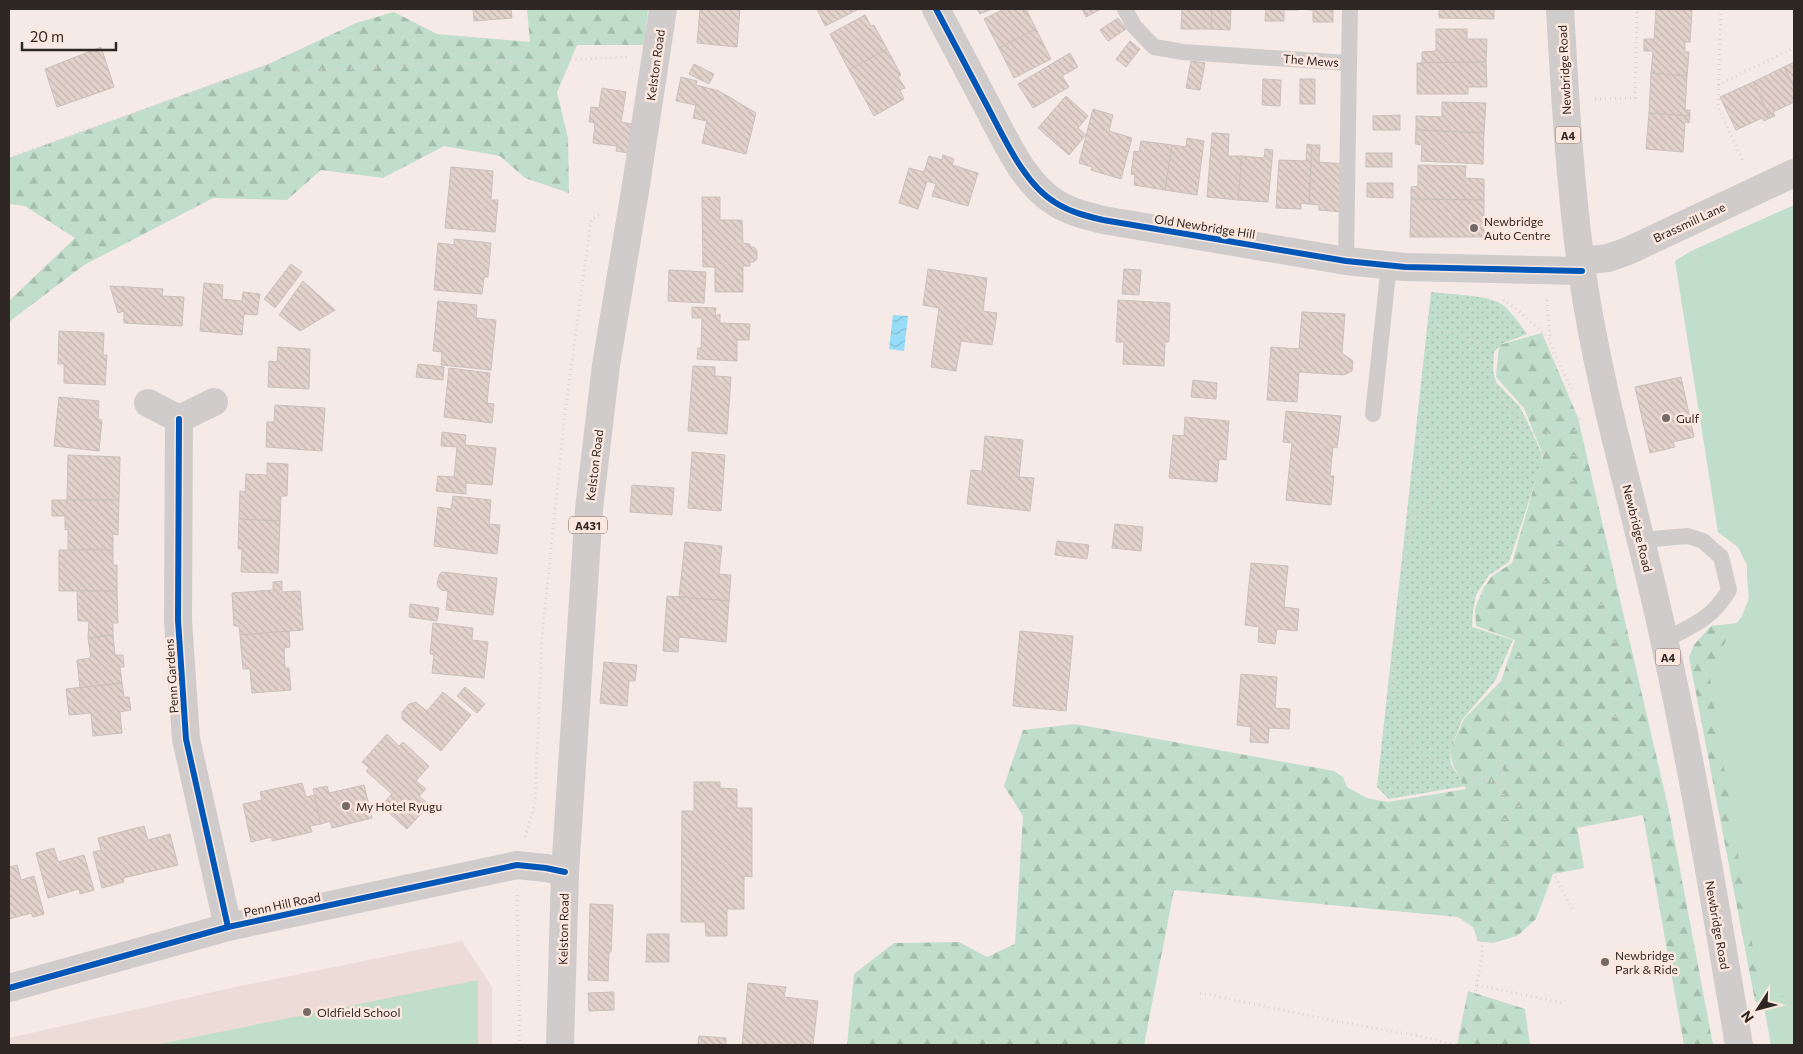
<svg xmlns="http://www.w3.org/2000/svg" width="1803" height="1054" font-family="Commissioner,sans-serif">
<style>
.education{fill:#eddbd7}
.grass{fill:url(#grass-dots)}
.forest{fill:url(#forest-firs)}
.green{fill:#c0dec9}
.water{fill:url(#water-waves)}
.building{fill:url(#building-back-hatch);stroke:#c9c1bd}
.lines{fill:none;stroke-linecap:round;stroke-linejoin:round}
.path{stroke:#d9d6d4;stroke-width:3;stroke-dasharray:1 4;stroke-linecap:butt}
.service{stroke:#cfcccb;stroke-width:16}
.minor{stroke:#cfcccb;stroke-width:28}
.tertiary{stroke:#cfcccb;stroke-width:28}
.primary{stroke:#cfcccb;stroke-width:28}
.cycleway-casing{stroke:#fce7de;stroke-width:9}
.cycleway{stroke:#0057b8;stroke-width:6}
.poi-dot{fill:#746b68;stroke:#fce7de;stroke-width:2}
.labels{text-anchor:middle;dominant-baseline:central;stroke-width:5;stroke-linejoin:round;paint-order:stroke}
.shield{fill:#fce7de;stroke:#6c615c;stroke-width:1}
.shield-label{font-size:11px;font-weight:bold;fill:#2f2724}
.street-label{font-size:12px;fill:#2f2724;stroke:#fce7de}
.poi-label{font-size:12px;fill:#2f2724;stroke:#fce7de;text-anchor:start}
</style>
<defs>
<pattern id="grass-dots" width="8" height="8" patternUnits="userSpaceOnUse" patternTransform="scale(1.25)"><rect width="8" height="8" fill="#c0dec9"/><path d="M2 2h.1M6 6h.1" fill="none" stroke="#a5beac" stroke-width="1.8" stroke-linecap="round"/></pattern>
<pattern id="forest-firs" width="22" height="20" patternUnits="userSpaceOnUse" patternTransform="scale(1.25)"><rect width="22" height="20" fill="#c0dec9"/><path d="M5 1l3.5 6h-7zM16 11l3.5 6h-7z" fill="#a5beac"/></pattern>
<pattern id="water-waves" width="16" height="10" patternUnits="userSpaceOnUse" patternTransform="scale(1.25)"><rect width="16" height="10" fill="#96dcf6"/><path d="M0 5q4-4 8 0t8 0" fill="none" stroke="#82bdd3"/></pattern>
<pattern id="building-back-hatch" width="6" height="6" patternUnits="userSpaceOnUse" patternTransform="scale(1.25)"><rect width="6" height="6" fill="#e3d2cb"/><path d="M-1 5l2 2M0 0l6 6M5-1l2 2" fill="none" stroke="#c3b4ae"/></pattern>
</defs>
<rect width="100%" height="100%" fill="#f5eae5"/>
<path class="education" d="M462,941l30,46v58h-483v-7l226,-51z"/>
<path class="grass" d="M1431,292c16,2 53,3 67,10 12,7 21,21 29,32l-26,10 -7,8 -1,19 3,11 23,24 7,13 16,35 -1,10 -32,98 -20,13 -13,20 -3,16 -1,16 41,13 -18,41 -33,39 -12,31 1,13 14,22 -76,13 -12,-12z"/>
<g class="forest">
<path d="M527,9h121l-4,36h-67l-20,47 11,46 1,55 -44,-15 -25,-22 -56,-10 -61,32 -62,-8 -34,30 -74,-2 -129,67 -75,57v-21l66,-63 -50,-32 -16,-2v-46l262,-95 85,-40 38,-11 43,22 93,8z"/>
<path d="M1542,333l36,85 91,393 44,234h-29l-41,-230 -66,13 7,40 -31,6 -17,45 -19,17 -24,7 -15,-2 -5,-14 -15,-10 -284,-27 -30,155h-297l7,-71 40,-31 65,-1 28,15 28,-13 8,-128 -19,-30 19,-56 52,-6 259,47 9,6 4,10 20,11 21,4 78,-13 -13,-24 -3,-14 14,-32 37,-38 14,-41 -39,-14 -1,-17 9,-22 8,-11 20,-13 31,-108 -19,-47 -28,-31 3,-32z"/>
<path d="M1747,622l47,150v242h-22l-17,-13 -66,-344 5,-12 17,-19z"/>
<path d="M1468,991l57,18 5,36h-73z"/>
</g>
<g class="green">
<path d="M1794,205v789l-33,5 -52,-326 22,-42 11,-15 7,-18 -2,-19v-14l-9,-18 -20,-15 -43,-271 16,-10z"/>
<path d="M478,980v65h-323z"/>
<path d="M1794,998v47h-23l-8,-43z"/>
</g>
<path class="water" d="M893,315l15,1 -4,35 -15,-2z"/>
<g class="building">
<path d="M473,9h38l1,9 -38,3z"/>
<path d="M700,9h40l-3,38 -40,-4z"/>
<path d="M817,9h42l-34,17z"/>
<path d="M977,9h15l-12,5z"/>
<path d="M1004,9h22l10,20 -37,19 -15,-29z"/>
<path d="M1082,9h19l-15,8z"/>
<path d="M1182,9h30l-1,20h-30z"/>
<path d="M1212,9h19l-1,21 -19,-1z"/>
<path d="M1266,9h32v1h-14v11h-19z"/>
<path d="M1298,9h35v13h-20v-12z"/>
<path d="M1439,9h55v10l-55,-1z"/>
<path d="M1656,9l36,1 -2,32h-5v10h4l-2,24 -36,-3 2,-22h-9v-12h10z"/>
<path d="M865,15l6,11 3,-1 13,24 -38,21 -19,-36z"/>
<path d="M1118,18l8,11 -18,12 -8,-11z"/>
<path d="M1036,29l15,30 -37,19 -15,-30z"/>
<path d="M1436,29h31v10h20l-1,23 -64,1v-11l14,-1z"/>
<path d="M1130,41l10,8 -14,18 -10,-8z"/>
<path d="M101,47l13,40 -57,20 -12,-38z"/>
<path d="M887,49l14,26 -3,2 7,11 -5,2 4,9 -30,17 -25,-46z"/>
<path d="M1070,53l8,14 -16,9 7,11 -36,21 -15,-24z"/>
<path d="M1191,61l14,2 -5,27 -14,-2z"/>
<path d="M1486,62l1,25h-19v7h-51v-31z"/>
<path d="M1794,62v26l-10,-21z"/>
<path d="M694,64l20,10 -5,10 -20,-10z"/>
<path d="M1784,67l10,21v14l-21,10 2,4 -5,2 -17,-36z"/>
<path d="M1651,73l36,3 -2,34h5v6l-41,-3z"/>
<path d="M681,77l16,4 -1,4 23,6 37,22 -10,41 -44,-11 5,-22 -14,-3 3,-13 -20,-4z"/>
<path d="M1263,79l18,1 -1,26 -18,-1z"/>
<rect x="1300" y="79" width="15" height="25"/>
<path d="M1753,82l17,36 -6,3 -2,-3 -26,12 -16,-33z"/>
<path d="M602,88l24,4 -5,30 11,2 -4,29 -12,-2 1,-5 -24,-3 2,-20 -6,-1 2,-15 8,1z"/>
<path d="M1066,96l22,20 -10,12 8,7 -17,20 -31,-27z"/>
<path d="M1442,102l44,1 -2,30 -68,-3v-14l26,1z"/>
<path d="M1093,109l20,6 -4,16 23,7 -11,41 -30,-9 1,-3 -13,-4z"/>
<path d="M1649,113l41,3 -1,7 -4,-1 -2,30 -37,-3z"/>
<path d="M1400,115v15h-27v-14z"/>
<path d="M1416,130l68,3 -1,31 -62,-3 1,-16 -7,-1z"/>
<path d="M1212,133l17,1 -1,22h14l-4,44 -31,-3z"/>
<path d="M1187,138l17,3 -7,54 -32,-5 7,-45 14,2z"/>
<path d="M1141,141l31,4 -7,45 -31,-5 1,-10 -4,-1 3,-23 5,1z"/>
<path d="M1307,144l5,1 -3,59 -8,-1v6l-25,-1 3,-48 27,1z"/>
<path d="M1312,145h8l-1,17 26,2 -3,48 -23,-2v-5l-10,-1z"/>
<path d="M1265,149l8,1 -5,52 -30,-2 4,-44 22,2z"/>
<rect x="1366" y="153" width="26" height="14"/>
<path d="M943,155l11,4 -2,6 26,8 -10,33 -36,-10 4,-12 -9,-3 -9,28 -19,-6 10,-35 15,4 5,-16 13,4z"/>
<path d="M1418,165l48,1 -1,12 19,1v21l-73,-1v-12l7,-1z"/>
<path d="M451,167l42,4 -2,29h7l-3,32 -50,-4z"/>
<path d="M1367,183h26v15l-26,-1z"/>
<path d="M702,197h18v23h22l1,23 7,1v3h4l3,4v8l-3,3h-4v4h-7v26h-28v-25h-12z"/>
<path d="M1411,199l73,1v37h-74z"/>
<path d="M454,239l37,4 -3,34h-4l-2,17 -48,-4 4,-47 16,2z"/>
<path d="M291,264l11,8 -27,36 -11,-9z"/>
<path d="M928,269l59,9 -4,33 14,2 -5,32 -31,-4 -5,30 -25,-4 8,-59 -16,-3z"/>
<path d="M1124,269l17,1 -2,25 -17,-1z"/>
<path d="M669,270l37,2 -2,31 -36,-2z"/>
<path d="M303,281l32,29 -35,21 -21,-16z"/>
<path d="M204,283l19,2 -1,14 20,2 1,-9 17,2 -3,21 -13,-1 -2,21 -42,-4z"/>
<path d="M110,286l53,3 -1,7 22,1 -2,29 -58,-3v-12l-6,2z"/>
<path d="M1118,300l52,3 -1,39h-4l-1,24 -41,-2 1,-22h-8z"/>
<path d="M438,301l39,4 -1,13 20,2 -5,50 -50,-5 1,-13 -9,-1z"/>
<path d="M692,307l24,1 -1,8 5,-2v9l30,1 -1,16h-12v21l-40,-2 1,-11h3l1,-30h-10z"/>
<path d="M1302,312l43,2 -3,39 11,8 -1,10 -8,4 -45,-3 -2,30 -30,-2 4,-53 28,2z"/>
<path d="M59,331l45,2 -1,22h4l-2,30 -41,-2v-19h-6z"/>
<path d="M278,347l32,2 -1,40 -41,-2 1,-26 8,1z"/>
<path d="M418,364l26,3 -1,13 -27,-3z"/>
<path d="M693,366l22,1v9l16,1 -4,57 -39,-3z"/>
<path d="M449,368l41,5 -3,30 7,1 -2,19 -48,-6z"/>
<path d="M1681,377l13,60 -21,5 2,5 -25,6 -15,-66z"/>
<path d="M1193,380l24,3 -1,16 -25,-2z"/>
<path d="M59,397l40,4 -1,18 4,1 -3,31 -45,-5z"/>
<path d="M275,405l50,3 -3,43 -56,-4 1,-25h7z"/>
<path d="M1286,411l55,5 -4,32 -4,-1 -3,29h4l-3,29 -45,-5 6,-57 -9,-1z"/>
<path d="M1185,417l44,4 -3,39 -7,-1 -2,23 -48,-4 4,-43 11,1z"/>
<path d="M442,432l24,3 -1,10 31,3 -4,37 -26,-2v11l-30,-3 2,-15 16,1 3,-30 -16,-1z"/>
<path d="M985,436l38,4 -4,37 15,1 -4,33 -63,-7 4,-34 11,1z"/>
<path d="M692,452l33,3 -4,56 -33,-3z"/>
<path d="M68,455l52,2 -1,43h-52z"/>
<path d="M267,463l21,1 -1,32h-6l-1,25 -41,-2 1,-28 5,1 1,-18 21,1z"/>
<path d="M632,485l42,3 -2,27 -42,-3z"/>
<path d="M453,496l38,4 -2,24 11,1 -3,29 -63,-8 4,-39 13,2z"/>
<path d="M52,500h67l-1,35 -5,-1v16l-45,-1v-20l-3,1v-14h-13z"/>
<path d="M239,519l41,2 -2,52 -37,-1 1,-23h-4z"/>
<path d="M1115,524l28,3 -2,24 -29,-3z"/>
<path d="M1057,541l32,4 -2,14 -32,-4z"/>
<path d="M685,542l37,4 -3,28 12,1 -2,26 -50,-4z"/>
<path d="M59,550h54v15h4v26h-58z"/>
<path d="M1251,563l37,3 -4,41 15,2 -2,22 -20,-2 -2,15 -17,-2 1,-15 -14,-2z"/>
<path d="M442,572l55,6 -4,37 -47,-5 2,-19 -7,-1 -4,-5 2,-10z"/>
<path d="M282,581v11l18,-1 3,39 -63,5 -1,-9h-5l-2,-33 41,-3v-8z"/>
<path d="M77,591h40l1,32h-5v12l-25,3 1,-17h-11z"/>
<path d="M667,596l62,5 -3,41 -47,-5 -1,15 -15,-1z"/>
<path d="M410,604l29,4 -2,13 -28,-4z"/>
<path d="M433,623l40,5 -1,12 16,2 -4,36 -52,-5 2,-19h-4z"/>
<path d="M289,631l1,16 -6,1 1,20h4l2,22 -39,3 -2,-24h-7l-3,-34z"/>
<path d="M1020,631l53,5 -7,75 -53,-5z"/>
<path d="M113,635l2,20h8l1,12h-4l2,16 -42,5 -3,-28 14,-2 -3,-20z"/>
<path d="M604,662l33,3 -2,16h-6l-2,25 -27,-3z"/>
<path d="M1241,674l36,3 -2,31 15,1 -1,20 -20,-1 -1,15 -18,-1 1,-15 -14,-2z"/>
<path d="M122,683l2,14h5l2,13 -11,2 2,21 -29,3 -2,-23 -22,2 -3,-26z"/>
<path d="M465,687l20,17 -8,9 -20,-17z"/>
<path d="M443,692l28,23 -30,36 -39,-32v-7l7,-8 7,-2 11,9z"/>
<path d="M387,734l12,12 4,-4 26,24 -13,15 10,8 -7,7 10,9 -22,24 -26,-23 11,-12 -26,-23 3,-3 -7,-6z"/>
<path d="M694,782h26v6l17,1v19h15v69l-8,-1v33h-17v27h-21l-1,-14h-24l1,-111h12z"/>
<path d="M302,783l4,14 9,-2 6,29 -11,2 2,6 -40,9v-4l-21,5 -8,-38 19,-4 -2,-8z"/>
<path d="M364,785l8,33 -40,10 -2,-7 -9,3 -8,-35 14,-3 2,7z"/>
<path d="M144,826l4,14 22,-6 8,31 -55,13 1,4 -22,6 -9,-36 8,-2 -3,-12z"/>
<path d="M54,848l4,14 26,-7 10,35 -14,4 -1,-5 -31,9 -12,-45z"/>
<path d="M17,865l4,15 13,-4 10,38 -11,3 -2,-4 -22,6v-52z"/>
<path d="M590,904l23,1 -2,47h-2l-1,29 -20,-1z"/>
<path d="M647,934h22v28h-23z"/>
<path d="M748,983l38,4 -2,10 34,4 -5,44h-71z"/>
<path d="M614,992v18l-25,1 -1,-18z"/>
<path d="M699,1036l27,2v7h-28z"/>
</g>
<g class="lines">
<g class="path">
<path d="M1721,9l-3,98 26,56"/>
<path d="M1718,85l76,-37"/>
<path d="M1595,99l40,-1 2,-89"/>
<path d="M9,158l254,-91 4,5 360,-15"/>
<path d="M1693,254l7,13"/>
<path d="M1503,300l11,7 36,32 3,12 19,38"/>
<path d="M1547,300l3,38"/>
<path d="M1411,533c17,-28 33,-62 58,-83 16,-13 39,-16 59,-19"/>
<path d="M1502,770l98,-42 17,-13 8,-12 3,-11 -20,-72 -25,-58 -11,-20 -12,-5"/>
<path d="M525,837l10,-34 7,-166 23,-224 26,-193 10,-7"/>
<path d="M517,895l3,150"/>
<path d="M1572,909l-55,-106 -14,-20 -30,-5 -46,-22 -15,-15 -13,-19 -5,-24 -2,-28 43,-329 12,-10 14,1 15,11 18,40 26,41 9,7 14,4 32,-14"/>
<path d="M1477,985l86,18"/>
<path d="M1200,993l146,30 73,13 36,9"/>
<path d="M1465,1045l17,-88v-33l24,-86 -6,-93 25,-119 26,-59 21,-73 3,-73 6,-3"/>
</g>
<g class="service">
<path d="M1125,9l9,17 20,21 29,5 166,11 -3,198"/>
<path d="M1349,63l1,-54"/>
<path d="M1373,414l16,-149"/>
<path d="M1641,540l47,-4 15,5 18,16 8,33c-17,29 -36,35 -64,50"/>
</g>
<g class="minor">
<path d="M936,9c16,30 32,61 48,91 18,33 39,84 72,103 14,9 31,13 47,17l243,41 59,6 177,4"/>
<path d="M1581,261l27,-3 20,-7 166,-78"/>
<path d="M148,403l31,16 35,-17"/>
<path d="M179,419l-1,201 8,119 42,188"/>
</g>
<path class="tertiary" d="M9,988l219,-61 289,-62 29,3 19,4"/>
<g class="primary">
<path d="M1560,9c5,88 10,176 22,263 18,125 56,245 82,367 30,135 52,271 75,406"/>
<path d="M560,1045l5,-173 24,-363 17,-144 30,-180 27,-176"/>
</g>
<g class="cycleway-casing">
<g id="cycleway">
<path d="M936,9c16,30 32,61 48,91 18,33 39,84 72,103 14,9 31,13 47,17l243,41 59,6 177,4"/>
<path d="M179,419l-1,201 8,119 42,188"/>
<path d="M9,988l219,-61 289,-62 29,3 19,4"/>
</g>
</g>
<use href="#cycleway" class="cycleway"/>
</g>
<g class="poi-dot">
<circle cx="1474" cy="228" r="5"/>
<circle cx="1666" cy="418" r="5"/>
<circle cx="346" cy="806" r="5"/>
<circle cx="1605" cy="962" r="5"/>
<circle cx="307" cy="1012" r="5"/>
</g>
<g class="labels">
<g class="shield">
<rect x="1555.5" y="126.5" width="25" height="17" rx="4"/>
<rect x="569" y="516.5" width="38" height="17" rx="4"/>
<rect x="1655.5" y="648.5" width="25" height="17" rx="4"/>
</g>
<g class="shield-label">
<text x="1568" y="135">A4</text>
<text x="588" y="525">A431</text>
<text x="1668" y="657">A4</text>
</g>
<g class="street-label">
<text transform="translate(1311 60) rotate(4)">The Mews</text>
<text transform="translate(655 65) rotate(-82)">Kelston Road</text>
<text transform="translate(1564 70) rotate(-93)">Newbridge Road</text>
<text transform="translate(1689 222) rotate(-25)">Brassmill Lane</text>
<text transform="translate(1205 226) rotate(9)">Old Newbridge Hill</text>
<text transform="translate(594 465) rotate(-83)">Kelston Road</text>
<text transform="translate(1638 528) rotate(76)">Newbridge Road</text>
<text transform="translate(171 676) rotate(-94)">Penn Gardens</text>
<text transform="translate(282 904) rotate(-12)">Penn Hill Road</text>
<text transform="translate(1718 925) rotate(80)">Newbridge Road</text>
<text transform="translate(563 929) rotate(-89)">Kelston Road</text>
</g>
<g class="poi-label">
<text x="1484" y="221">Newbridge<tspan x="1484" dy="14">Auto Centre</tspan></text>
<text x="1676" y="418">Gulf</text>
<text x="356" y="806">My Hotel Ryugu</text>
<text x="1615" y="955">Newbridge<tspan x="1615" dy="14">Park &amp; Ride</tspan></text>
<text x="317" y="1012">Oldfield School</text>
</g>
</g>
<rect width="1803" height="1054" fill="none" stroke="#2f2724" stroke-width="20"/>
<g transform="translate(1758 1009) rotate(234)" stroke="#fce7de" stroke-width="4" paint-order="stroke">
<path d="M0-4L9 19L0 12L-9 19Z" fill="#2f2724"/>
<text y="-8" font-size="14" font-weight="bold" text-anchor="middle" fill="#2f2724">N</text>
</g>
<path d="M22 42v8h94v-8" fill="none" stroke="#2f2724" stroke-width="2.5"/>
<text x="30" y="42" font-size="15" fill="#2f2724" stroke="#fce7de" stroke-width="4" paint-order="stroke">20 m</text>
</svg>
